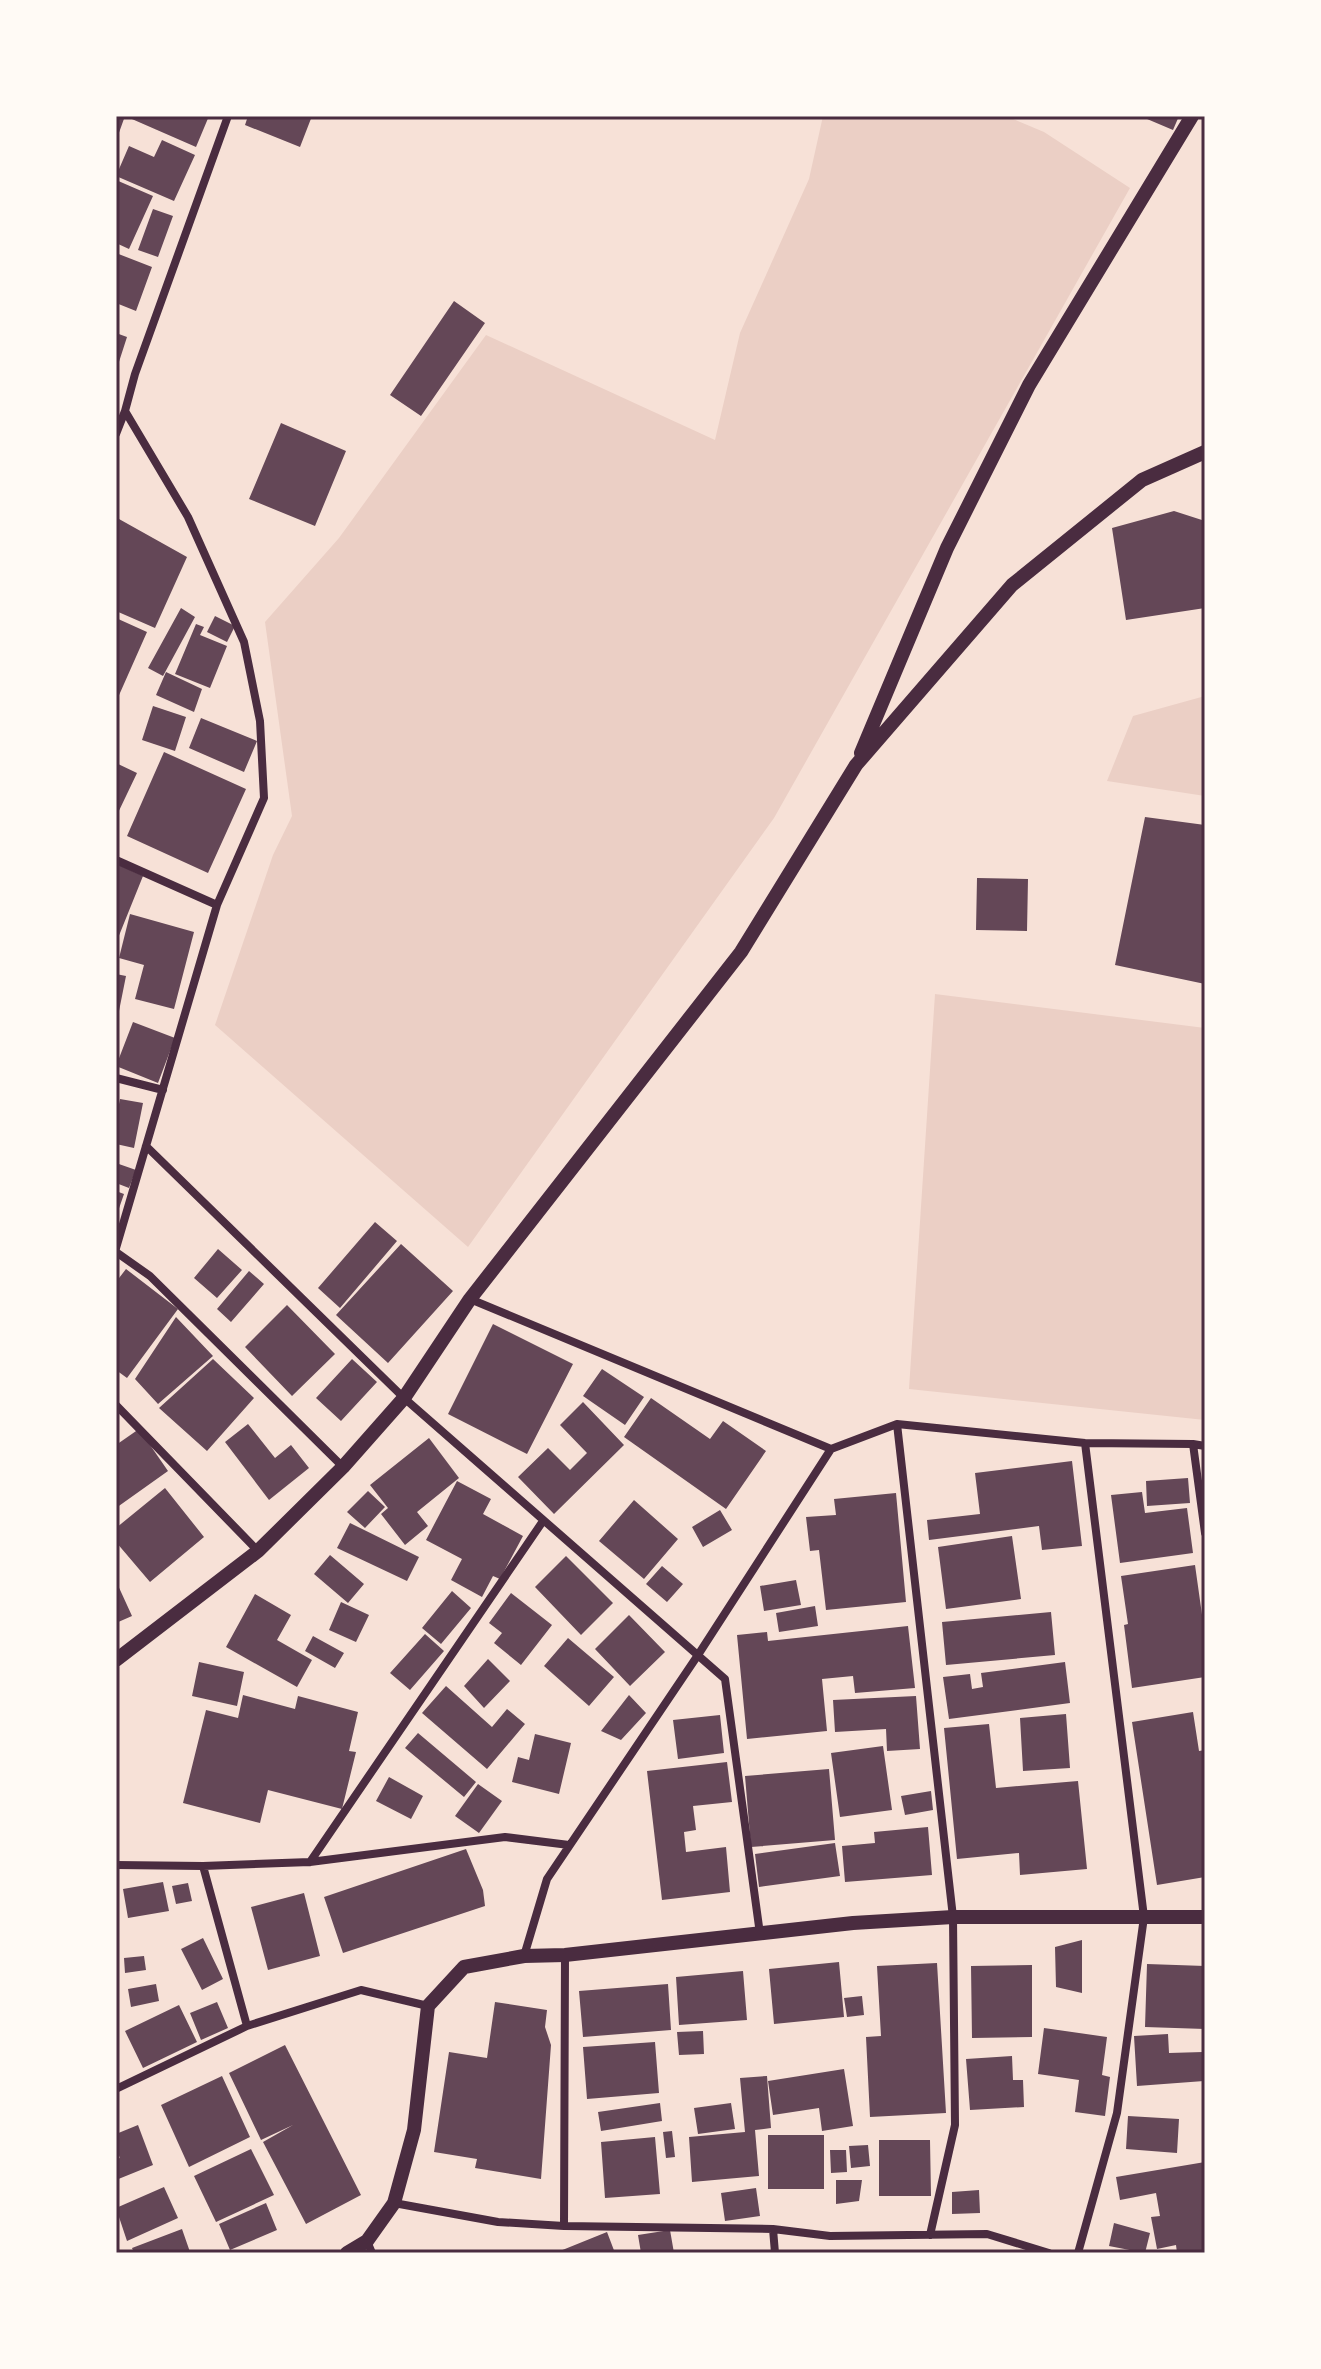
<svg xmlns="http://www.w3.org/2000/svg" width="1321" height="2369" viewBox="0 0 1321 2369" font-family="Jost,sans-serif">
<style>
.green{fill:#ebcfc5}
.building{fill:#644757}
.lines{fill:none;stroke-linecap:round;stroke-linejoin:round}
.minor{stroke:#4a2c40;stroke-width:8}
.tertiary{stroke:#4a2c40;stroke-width:14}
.neatline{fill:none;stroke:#4a2c40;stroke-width:3}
</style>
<rect width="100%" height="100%" fill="#f7e1d7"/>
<!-- green -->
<path class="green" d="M823 116H1006L1044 132 1130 188 774 818 468 1247 215 1025 273 855 292 816 265 622 339 538 486 335 715 440 740 333 809 179Z
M1205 696V796L1107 781 1133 716Z
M935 994 1205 1028V1420L909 1389Z"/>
<!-- building -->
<path class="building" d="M116 116H209L196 147 125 116 116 141Z
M248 116H312L300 147 245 125Z
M1140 116H1179L1173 130Z
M162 140 195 155 174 201 116 176 129 146 154 157Z
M116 180 153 196 129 249 116 243Z
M153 209 173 216 158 257 138 250Z
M116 253 152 267 136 311 116 303Z
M454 301 485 323 421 416 390 395Z
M116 333 127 337 117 368H116Z
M281 423 346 451 315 526 249 499Z
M1174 511 1205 521V608L1126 620 1112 528Z
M119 519 187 557 155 628 116 611V526Z
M181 608 195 617 163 676 148 668Z
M215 616 235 626 227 642 207 632Z
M116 618 147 632 116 702Z
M196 624 204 627 200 635 227 646 210 688 175 674Z
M166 672 202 689 194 712 156 695Z
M153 706 186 717 175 751 142 740Z
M201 718 257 741 244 772 189 748Z
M164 752 246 789 208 873 127 836Z
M116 763 137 773 116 817Z
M1145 817 1205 825V984L1115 965Z
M117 864 143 876 116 943V866Z
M977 878 1028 879 1027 931 976 930Z
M130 914 194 932 174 1009 135 999 144 965 119 958Z
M116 974 126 976 117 1021H116Z
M133 1022 175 1038 158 1083 116 1066Z
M120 1099 143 1103 134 1148 116 1144V1119Z
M116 1163 136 1170 129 1188 116 1183Z
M116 1191 124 1194 116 1217Z
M375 1222 397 1241 340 1308 318 1288Z
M401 1244 453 1291 388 1363 336 1315Z
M218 1249 242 1270 217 1298 194 1278Z
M126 1269 178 1309 127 1378 116 1370V1282Z
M249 1271 264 1284 231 1322 217 1309Z
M287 1305 335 1354 292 1396 245 1347Z
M176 1317 213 1356 158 1404 135 1379Z
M493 1324 573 1364 527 1454 448 1414Z
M213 1359 254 1398 207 1451 159 1408Z
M352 1359 377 1382 341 1421 316 1398Z
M602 1369 644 1397 625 1425 583 1396Z
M651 1398 710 1439 723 1421 766 1451 726 1509 624 1437Z
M583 1402 624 1445 554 1514 518 1477 548 1448 570 1470 587 1453 560 1425Z
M248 1424 275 1458 291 1445 309 1468 269 1500 225 1442Z
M139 1429 168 1471 116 1508V1445Z
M429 1438 459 1478 417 1512 428 1526 405 1545 381 1514 388 1508 370 1485Z
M1072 1461 1082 1546 1042 1550 1039 1526 929 1540 927 1520 980 1514 975 1473Z
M1188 1478 1190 1503 1147 1506 1146 1481Z
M457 1481 491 1499 483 1514 523 1536 500 1579 493 1576 482 1597 451 1580 462 1559 426 1540Z
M165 1488 204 1537 150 1582 116 1542V1528Z
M368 1491 385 1507 365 1528 347 1512Z
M1142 1492 1145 1513 1187 1508 1193 1553 1120 1563 1111 1495Z
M896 1493 906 1602 826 1610 819 1550 810 1551 806 1517 836 1515 834 1499Z
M634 1500 678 1539 644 1579 599 1541Z
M720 1510 732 1530 703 1547 692 1527Z
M350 1523 419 1557 407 1581 337 1548Z
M1012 1536 1021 1599 946 1609 938 1547Z
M330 1555 364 1584 348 1603 314 1574Z
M566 1556 613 1603 581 1635 535 1587Z
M1195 1565 1205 1636V1677L1132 1688 1124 1625 1128 1624 1121 1576Z
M662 1566 683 1584 667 1602 646 1584Z
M796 1580 801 1605 764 1611 760 1586Z
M116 1581 132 1616 116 1623Z
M452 1591 471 1608 441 1644 422 1628Z
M511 1593 552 1625 521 1665 494 1643 502 1633 489 1623Z
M255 1594 291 1615 277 1640 312 1660 297 1687 226 1647Z
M341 1602 369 1615 356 1642 329 1630Z
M815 1606 818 1626 779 1632 776 1613Z
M1051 1612 1055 1655 946 1665 942 1622Z
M629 1615 665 1652 630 1686 595 1649Z
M908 1626 915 1688 855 1693 853 1676 822 1679 827 1731 747 1739 737 1635 767 1632 768 1641Z
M425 1634 444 1651 410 1690 390 1673Z
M313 1636 344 1653 335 1668 305 1651Z
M568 1638 614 1677 589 1706 544 1666Z
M488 1659 510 1681 484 1708 464 1686Z
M199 1662 244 1672 237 1706 192 1696Z
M1065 1662 1070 1703 949 1719 943 1677 970 1674 972 1689 983 1687 981 1673Z
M446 1686 492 1727 507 1709 525 1724 487 1769 422 1713Z
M243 1695 295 1709 298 1696 358 1712 349 1751 356 1752 342 1809 268 1790 260 1823 183 1803 206 1710 238 1718Z
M629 1695 646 1713 621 1740 601 1731Z
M916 1696 920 1749 887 1751 886 1729 835 1732 833 1700Z
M1193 1712 1199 1751 1205 1750V1877L1157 1885 1132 1722Z
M1066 1714 1070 1768 1023 1771 1020 1718Z
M720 1715 724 1753 678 1759 673 1720Z
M989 1724 996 1788 1078 1781 1087 1869 1020 1875 1019 1853 957 1859 944 1728Z
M418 1733 476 1782 464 1797 405 1748Z
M535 1734 571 1743 559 1794 512 1782 518 1757 529 1760Z
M883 1746 892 1810 840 1817 831 1753Z
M727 1762 732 1802 693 1806 696 1830 684 1832 686 1852 726 1847 730 1892 662 1900 647 1771Z
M829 1769 835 1840 751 1847 745 1776Z
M389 1777 423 1796 411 1819 376 1801Z
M478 1784 502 1801 479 1833 455 1816Z
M931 1791 933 1810 905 1815 901 1796Z
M928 1827 932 1875 845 1882 842 1846 875 1843 874 1832Z
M835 1843 840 1876 759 1887 755 1854Z
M466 1849 483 1890 485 1906 343 1953 324 1897Z
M163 1882 169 1911 128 1918 123 1889Z
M188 1883 192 1901 176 1904 172 1886Z
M304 1893 320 1956 268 1970 251 1907Z
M203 1938 223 1979 202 1990 181 1949Z
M1082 1940V1993L1056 1987 1055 1947Z
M144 1956 146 1970 125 1973 124 1958Z
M839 1962 844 2017 774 2024 769 1969Z
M937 1963 946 2113 870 2117 866 2037 881 2036 877 1966Z
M1147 1964 1205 1966V2029L1145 2027Z
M1032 1965V2037L972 2038 971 1966Z
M743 1971 747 2020 679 2025 676 1977Z
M156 1984 159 2001 131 2007 128 1989Z
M668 1984 671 2030 583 2037 579 1991Z
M862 1996 864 2015 847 2017 844 1998Z
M217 2002 228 2028 201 2040 190 2013Z
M495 2002 547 2010 545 2027 551 2045 541 2179 475 2168 477 2159 434 2152 449 2052 487 2058Z
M179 2005 197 2042 143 2068 125 2031Z
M1044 2028 1107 2037 1102 2075 1110 2077 1105 2116 1075 2112 1079 2080 1038 2074Z
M703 2031 704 2054 679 2055 677 2032Z
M1168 2034 1169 2053 1203 2052 1204 2081 1137 2086 1134 2036Z
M655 2042 659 2093 587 2099 583 2047Z
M285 2045 361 2195 306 2224 263 2142 293 2125 261 2140 229 2073Z
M1012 2056 1013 2080H1023L1024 2107 970 2110 966 2059Z
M844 2069 853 2126 822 2131 819 2108 773 2115 768 2081Z
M222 2076 250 2137 189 2167 161 2105Z
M767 2076 771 2128 755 2130 759 2176 692 2182 689 2137 745 2132 740 2078Z
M660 2103 662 2121 601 2131 598 2112Z
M731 2103 735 2129 698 2134 694 2108Z
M1128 2116 1179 2119 1177 2153 1126 2149Z
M138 2125 153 2165 116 2180V2159L120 2158 116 2148V2134Z
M672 2131 675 2157 666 2158 663 2132Z
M768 2135H824V2189H768Z
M655 2137 660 2194 605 2198 601 2142Z
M879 2140H930L931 2196H879Z
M868 2145 870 2166 851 2168 849 2146Z
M251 2149 274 2195 216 2222 194 2176Z
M830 2150H846L847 2172 831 2173Z
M1205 2162V2253H1177L1176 2245 1157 2249 1151 2217 1160 2216 1156 2193 1120 2200 1116 2177Z
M836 2180H862L859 2201 836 2204Z
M164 2187 178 2218 127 2241 116 2208Z
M756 2188 760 2216 725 2221 721 2193Z
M979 2190 980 2213 952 2214V2192Z
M266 2203 277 2230 230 2250 219 2224Z
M1114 2223 1150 2233 1145 2253 1109 2246Z
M182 2229 190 2252 134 2253 132 2248Z
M670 2230 674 2253H641L638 2235Z
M607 2232 615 2253H555Z"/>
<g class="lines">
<!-- minor -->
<path class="minor" d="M116 434 125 411
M116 860 217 905
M116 1078 163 1090
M146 1146 404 1398 725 1679 760 1934
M116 1248 217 905 264 798 260 721 244 642 188 517 125 411 135 374 228 116
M116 1252 150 1276 343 1467
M470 1299 831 1449
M116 1405 258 1551
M897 1424 953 1917 955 2125 930 2235
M1193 1444 1205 1533
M310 1862 543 1521
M116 1865 203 1866 310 1862 505 1837 569 1845
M203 1866 247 2026
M524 1956 547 1879 698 1655 831 1449 897 1424 1085 1443 1193 1444 1205 1446
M116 2089 247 2026 361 1990 428 2006
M394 2203 498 2222 564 2226 773 2229 830 2236 987 2234 1049 2253
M564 2226 565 1955
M773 2229 775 2253
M367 2241 372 2253
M1078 2253 1117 2113 1144 1917 1085 1443"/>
<!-- tertiary -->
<path class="tertiary" d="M861 753 947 548 1029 385 1192 116
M116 1660 258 1551 343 1467 404 1398 470 1299 741 952 856 765 1012 585 1142 480 1205 452
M347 2253 367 2241 394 2203 414 2130 428 2006 464 1967 524 1956 565 1955 853 1923 953 1917H1205"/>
</g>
<!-- border -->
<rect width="1321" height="2369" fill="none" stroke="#fffaf5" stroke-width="236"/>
<rect x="118" y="118" width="1085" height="2133" class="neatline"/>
</svg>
